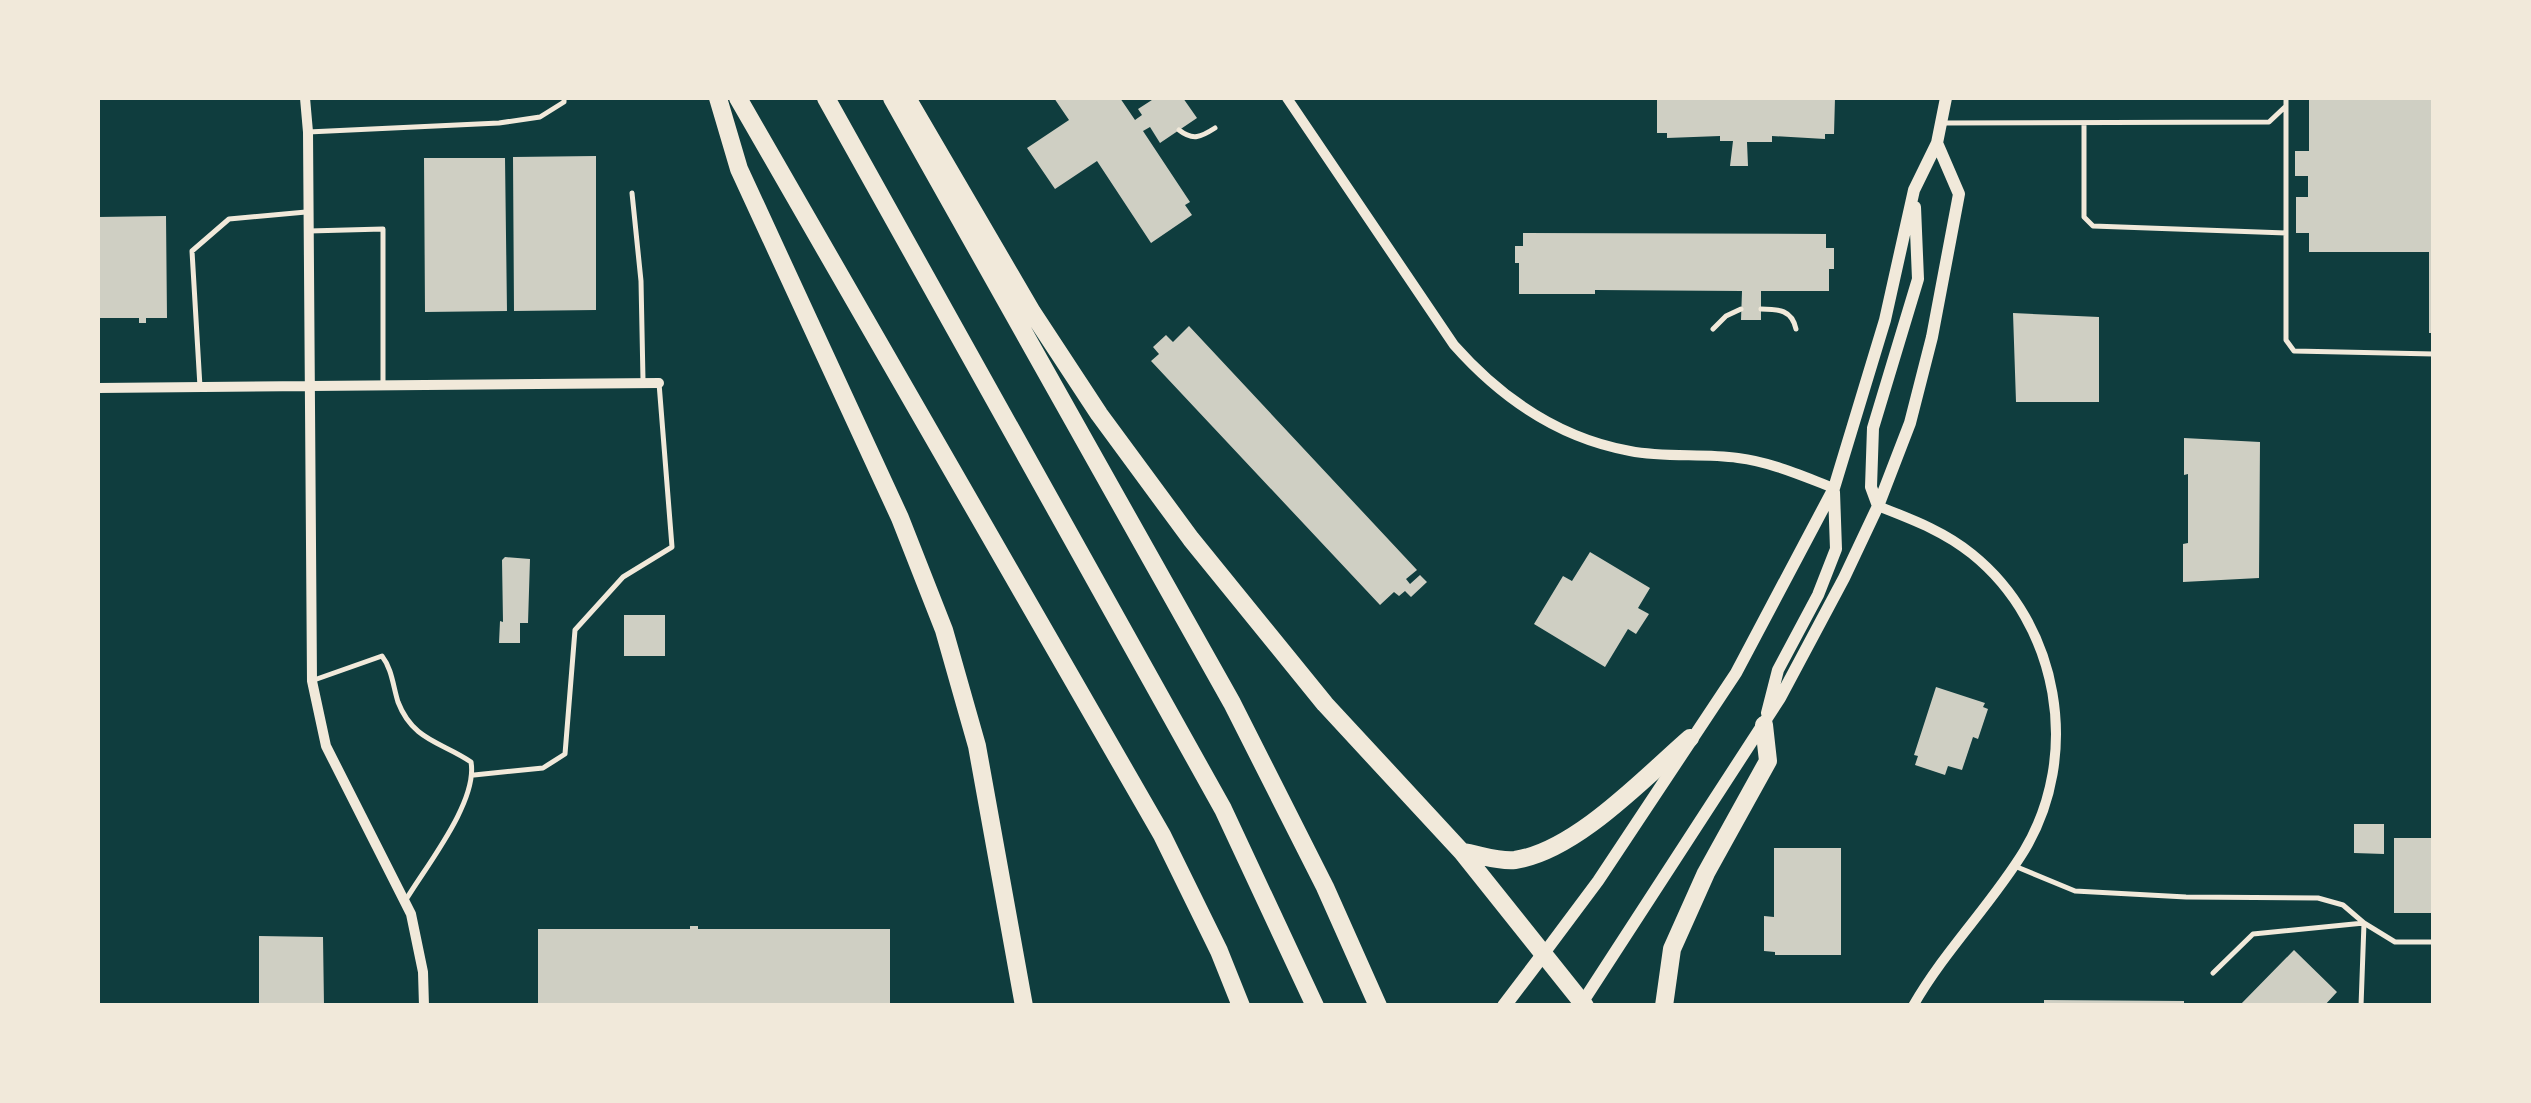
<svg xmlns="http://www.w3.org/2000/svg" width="2531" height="1103" viewBox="0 0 2531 1103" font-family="Inter,sans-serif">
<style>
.building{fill:#cfcfc3}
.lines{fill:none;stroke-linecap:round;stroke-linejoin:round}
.service{stroke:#f1e9da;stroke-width:5}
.minor{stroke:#f1e9da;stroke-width:10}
.tertiary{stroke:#f1e9da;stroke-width:12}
.secondary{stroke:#f1e9da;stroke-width:14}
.motorway{stroke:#f1e9da;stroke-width:18}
</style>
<rect width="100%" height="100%" fill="#0f3d3e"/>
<!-- building -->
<path class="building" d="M1054 98H1120L1135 120 1142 115 1138 109 1155 98H1183L1197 118 1160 143 1150 127 1143 131 1190 202 1185 205 1192 215 1151 243 1097 161 1055 189 1027 148 1069 120Z
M1657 98H1835L1834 134H1825V139L1772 136V142H1747L1748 166H1730L1733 141H1720V136L1667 138V133H1657Z
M2309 98H2434V333H2429V252H2309V233H2296V197H2308V176H2295V151H2309Z
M596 156V310L514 311 513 157Z
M424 158H505L507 311 425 312Z
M166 216 167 318H146V323H139V318H98V217Z
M1523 233 1826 234V248H1834V269H1829V291H1761V320H1741L1742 291 1595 290V294H1519V263H1515V246H1523Z
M2013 313 2099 317V402H2016Z
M1189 326 1417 570 1406 579 1410 584 1420 575 1427 582 1411 597 1405 591 1399 596 1394 592 1380 605 1151 361 1159 354 1153 347 1166 335 1173 342Z
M2184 438 2260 442 2259 578 2183 582V544L2188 543V474L2184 475Z
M1590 552 1650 588 1638 608 1649 614 1636 634 1628 629 1605 667 1534 624 1563 576 1572 581Z
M505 557 530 559 528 623H520V643H499L500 621 503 622 502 560Z
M624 615H665V656H624Z
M1936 687 1985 703 1983 707 1988 709 1978 739 1973 737 1962 770 1948 766 1945 775 1915 765 1918 756 1914 755Z
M2354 824H2384V854L2354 853Z
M2394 838H2434V913H2394Z
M1774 848H1841V955H1775V952L1764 951V916L1774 917Z
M690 926H698V929H890V1006H538V929H690Z
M259 936 323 937 324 1006H259Z
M2294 950 2337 992 2324 1006H2239Z
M2044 1000 2184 1001V1006H2044Z"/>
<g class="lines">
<!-- service -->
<path class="service" d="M2286 106V340L2294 351 2434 354
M1944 123 2269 122 2286 106V98
M2084 123V217L2093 226 2286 233
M1179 130C1193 141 1201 137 1215 128
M308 132 499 123 540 117 564 102V98
M632 193 641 281 643 380
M309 231 383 229V383
M1761 309C1779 309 1792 310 1796 329
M1713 329 1726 316 1741 309
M200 387 192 251 229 219 306 212
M314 680 382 656C392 669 393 686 398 702 413 741 442 742 471 762 478 801 427 865 407 898
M474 775 543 768 565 754 575 630 623 577 672 547 659 383
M2017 867 2075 891 2186 897 2318 898 2343 905 2364 923 2395 942H2434
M2213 973 2253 934 2364 923 2361 1006
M2432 1006 2434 1004"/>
<!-- minor -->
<path class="minor" d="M305 98 308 132 312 681 326 746 411 914 423 972 424 1006
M1287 98 1454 345C1501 398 1558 438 1630 451 1665 458 1702 453 1738 458 1771 462 1802 476 1834 488
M98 388 659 383
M1878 506C1911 519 1944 531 1972 554 2059 624 2082 755 2024 851 1991 905 1945 950 1913 1006"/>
<!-- tertiary -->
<path class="tertiary" d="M1878 506 1871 487 1873 428 1918 279 1915 207
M1767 713 1778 670 1818 595 1836 549 1834 492
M1545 952 1598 881 1736 673 1834 488 1885 320 1914 190 1937 143 1946 98
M1582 1003 1780 698 1844 578 1878 506 1910 423 1932 337 1959 194 1937 143"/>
<!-- secondary -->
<path class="secondary" d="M1504 1006 1545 952"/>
<!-- motorway -->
<path class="motorway" d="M718 98 739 169 900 518 944 630 977 746 1024 1006
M738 98 1162 835 1219 951 1241 1006
M826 98 1223 809 1315 1006
M892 98 1232 703 1325 887 1378 1006
M907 98 1032 312 1099 414 1191 539 1325 704 1462 852 1585 1006
M1462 852C1478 854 1499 862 1515 860 1576 851 1645 777 1690 738
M1664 1006 1672 949 1706 873 1768 761 1764 725"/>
</g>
<!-- border -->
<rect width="2531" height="1103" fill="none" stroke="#f1e9da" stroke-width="200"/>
</svg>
